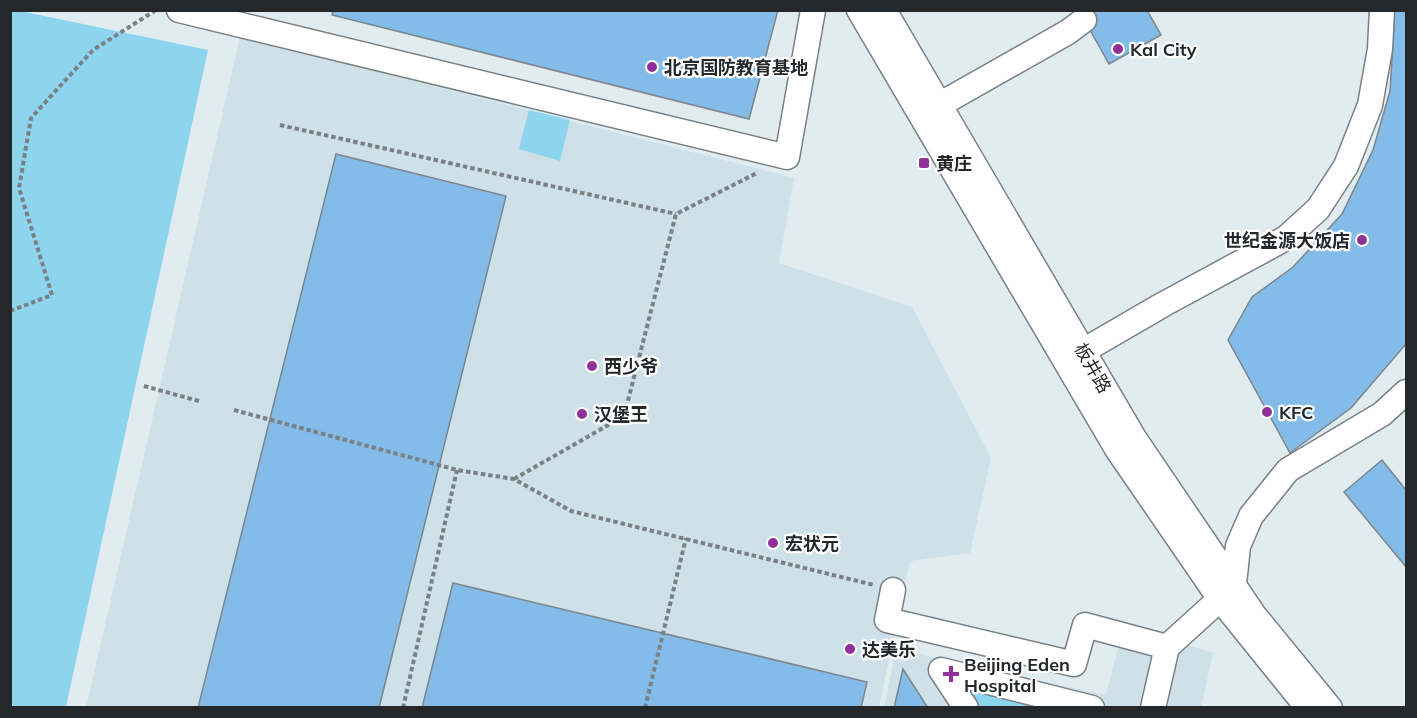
<svg xmlns="http://www.w3.org/2000/svg" width="1417" height="718" viewBox="0 0 1417 718" font-family="Mulish,'Noto Sans SC',sans-serif">
<style>
.built{fill:#cee0e8}
.green{fill:#8dd4ee}
.building{fill:#83bbe9;stroke:#7d858b;stroke-width:1.5}
.lines{fill:none;stroke-linecap:round;stroke-linejoin:round}
.minor-casing{stroke:#788185;stroke-width:27}
.path{stroke:#7a8184;stroke-width:4;stroke-dasharray:4.5 3;stroke-linecap:butt}
.minor{stroke:#fff;stroke-width:24}
.poi-dot{fill:#90319a;stroke:#fff;stroke-width:2}
.labels{text-anchor:middle;dominant-baseline:central;stroke-width:4.5;stroke-linejoin:round;paint-order:stroke}
.poi-label{font-size:18px;font-weight:bold;fill:#24282a;stroke:#fff;text-anchor:start}
.street-label{font-size:18px;fill:#24282a;stroke:#fff}
</style>
<rect width="100%" height="100%" fill="#e1ecf0"/>
<!-- built -->
<path class="built" d="M240 37 794 178 779 263 912 307 991 458 970 553 910 561 879 707 86 708Z
M1124 625 1213 653 1201 707 884 708 896 649 1106 695Z"/>
<!-- green -->
<path class="green" d="M10 11H20L208 50 66 707H11Z
M529 110 570 120 560 161 519 149Z
M975 688 1064 707H972L969 691Z"/>
<!-- building -->
<path class="building" d="M333 10H778L749 119 332 15Z
M1079 10H1147L1161 35 1109 64Z
M1392 10H1406V344L1351 408 1290 453 1228 340 1252 297 1293 267 1342 214 1373 150 1390 91 1394 27Z
M336 154 506 196 379 708H198Z
M1382 460 1406 490V567L1344 492Z
M453 583 867 682 861 708H422Z
M903 669 928 708H894Z"/>
<g class="lines">
<!-- minor casing -->
<g class="minor-casing">
<path id="minor" d="M179 10 787 157 813 10
M859 10 1117 449 1220 599 1308 708
M884 10 1134 438 1254 615 1330 708
M939 105 1068 32 1084 20
M1083 351 1164 304 1286 238 1318 209 1346 166 1370 105 1380 49 1382 10
M1234 584 1238 546 1251 516 1288 470 1382 414 1406 392
M893 590 887 620 1074 664 1085 625 1167 647 1220 599
M966 708 941 670 1092 708
M1153 708 1167 647"/>
</g>
<!-- path -->
<path class="path" d="M280 125 676 214
M10 311 52 295 19 188 31 118 93 50 156 10
M144 386 199 401
M234 410 457 470 514 479 571 511 874 585
M514 479 624 416 676 214 757 173
M403 708 457 470
M645 708 686 538"/>
<!-- minor -->
<use href="#minor" class="minor"/>
</g>
<!-- markers -->
<g class="poi-dot">
<circle cx="1118" cy="49" r="6"/>
<circle cx="652" cy="67" r="6"/>
<rect x="918" y="157" width="12" height="12" rx="3"/>
<circle cx="1362" cy="240" r="6"/>
<circle cx="592" cy="366" r="6"/>
<circle cx="1267" cy="412" r="6"/>
<circle cx="582" cy="414" r="6"/>
<circle cx="773" cy="543" r="6"/>
<circle cx="850" cy="649" r="6"/>
<path d="M948 665h6v6h6v6h-6v6h-6v-6h-6v-6h6z"/>
</g>
<g class="labels">
<!-- poi labels -->
<g class="poi-label">
<text x="1130" y="49">Kal City</text>
<text x="664" y="67">北京国防教育基地</text>
<text x="936" y="163">黄庄</text>
<text x="1350" y="240" text-anchor="end">世纪金源大饭店</text>
<text x="604" y="366">西少爷</text>
<text x="1279" y="412">KFC</text>
<text x="594" y="414">汉堡王</text>
<text x="785" y="543">宏状元</text>
<text x="862" y="649">达美乐</text>
<text x="964" y="664">Beijing Eden<tspan x="964" dy="21">Hospital</tspan></text>
</g>
<!-- street labels -->
<g class="street-label">
<text transform="translate(1093 368) rotate(60)">板井路</text>
</g>
</g>
<!-- border -->
<rect width="1417" height="718" fill="none" stroke="#24282a" stroke-width="24"/>
</svg>
